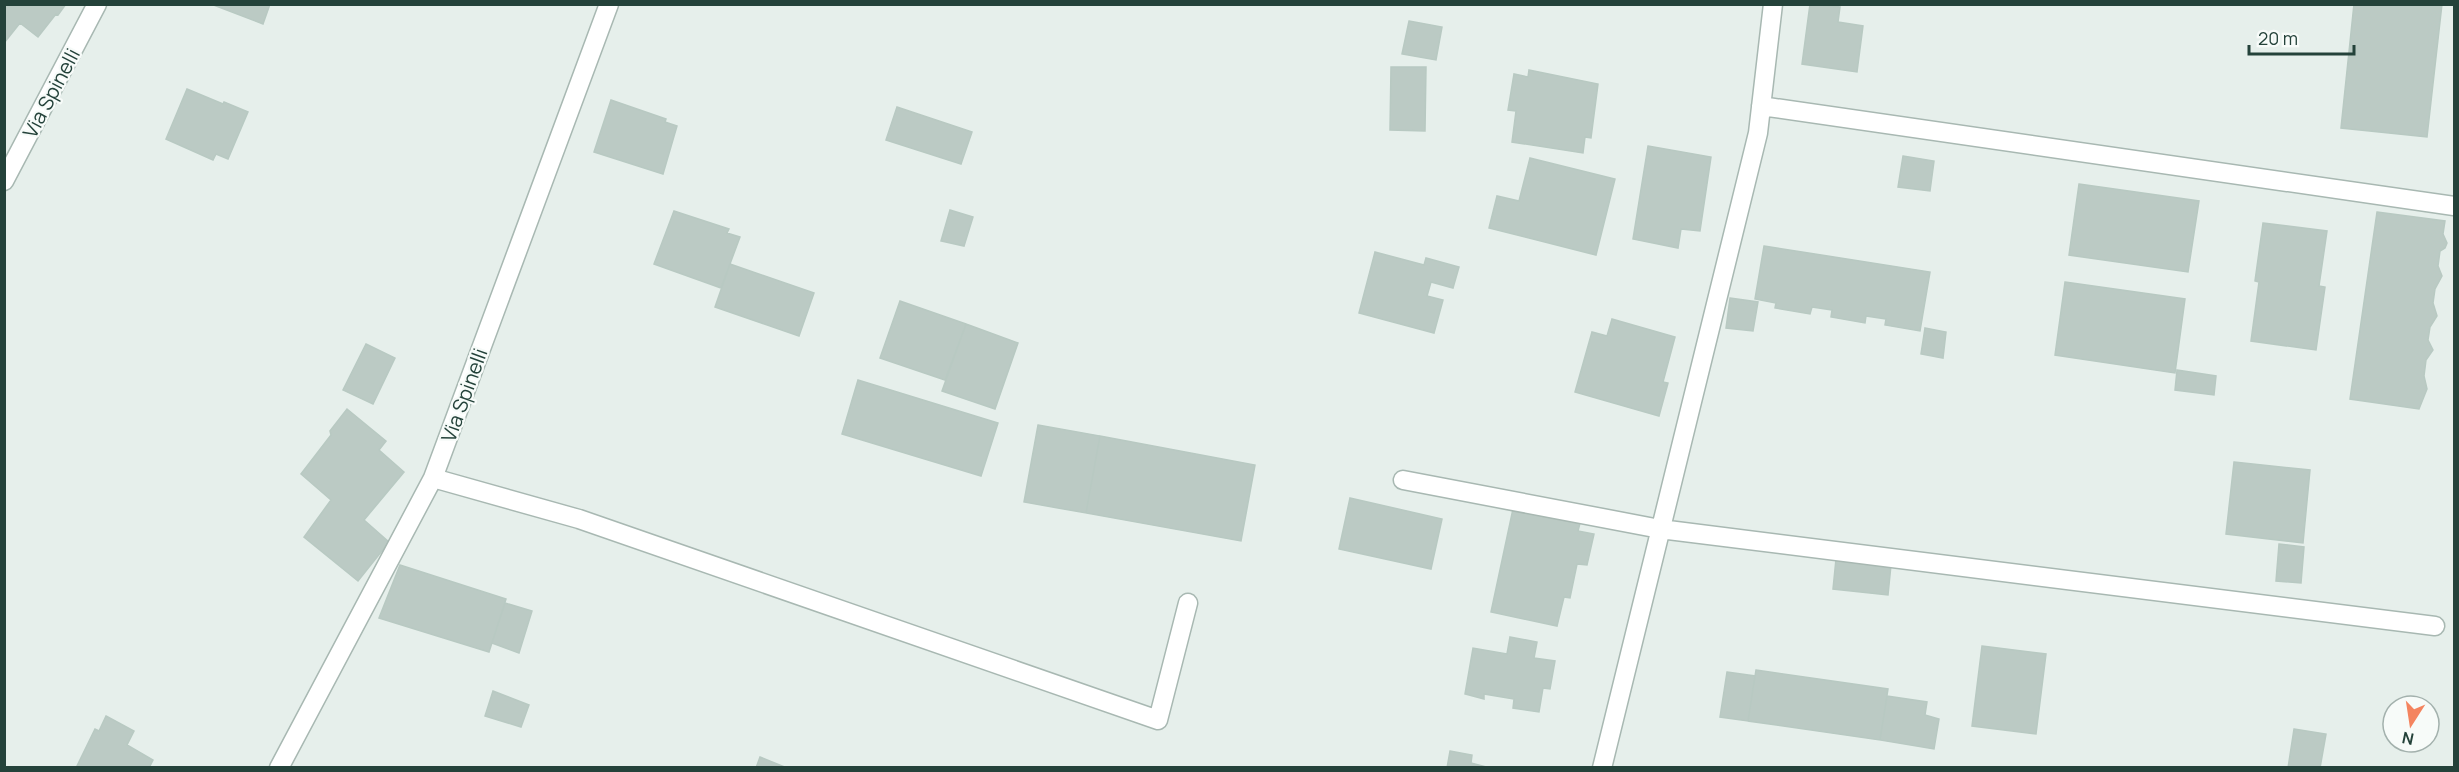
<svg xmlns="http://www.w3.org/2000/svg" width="2459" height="772" viewBox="0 0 2459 772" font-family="Manrope,sans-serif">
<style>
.building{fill:#bbcac4;stroke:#b8c9c2;stroke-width:1.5}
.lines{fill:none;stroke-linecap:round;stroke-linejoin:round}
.minor-casing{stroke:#a8b8b2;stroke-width:21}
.minor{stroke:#fff;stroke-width:18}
.labels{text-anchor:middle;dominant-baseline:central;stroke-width:4.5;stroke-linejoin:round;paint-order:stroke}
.street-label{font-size:20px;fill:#24423a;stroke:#f7fbf9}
</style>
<rect width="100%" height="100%" fill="#e6efeb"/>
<!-- building -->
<path class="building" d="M4 4H66L58 15 56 14 38 37 20 23 4 43Z
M211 4H270L263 24Z
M1810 4 1840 7 1838 22 1863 26 1857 72 1802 64Z
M2354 4H2442L2427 137 2341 128Z
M1409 21 1442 27 1436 60 1402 54Z
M1391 67H1426L1425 131 1390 130Z
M1529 70 1598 84 1591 138 1585 137 1583 153 1512 142 1516 111 1508 110 1514 74 1528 77Z
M187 89 223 104 224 102 248 112 228 159 216 154 213 160 166 139Z
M611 100 666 119 665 122 677 126 663 174 594 152Z
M897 107 972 132 961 164 886 140Z
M1648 146 1711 157 1700 231 1681 229 1678 248 1633 239Z
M1903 156 1934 161 1930 191 1898 187Z
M1530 158 1615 179 1596 255 1489 228 1497 196 1519 201Z
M2079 184 2199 201 2188 272 2069 255Z
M950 210 973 217 964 246 941 241Z
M674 211 729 229 727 233 740 237 721 288 654 264Z
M2377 212 2445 221 2443 234 2447 243 2445 248 2440 251 2438 266 2442 276 2435 289 2433 303 2437 316 2430 327 2428 340 2433 350 2426 360 2424 376 2427 389 2419 409 2350 399Z
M2263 223 2327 231 2319 286 2325 287 2316 350 2251 341 2259 282 2255 281Z
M1764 246 1930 272 1920 331 1885 325 1886 319 1866 316 1865 323 1831 317 1832 310 1812 307 1810 314 1775 308 1776 303 1755 299Z
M1375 252 1424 265 1426 258 1459 267 1453 288 1431 282 1427 296 1443 300 1434 333 1359 313Z
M730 264 814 293 799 336 715 307Z
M2065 282 2185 299 2175 373 2055 355Z
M1730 298 1758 302 1753 331 1726 328Z
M900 301 966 324 945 380 880 358Z
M1612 319 1675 337 1663 382 1668 383 1659 416 1575 392 1592 332 1607 336Z
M966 324 1018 343 995 409 942 391Z
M1925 328 1946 332 1943 358 1921 354Z
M366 344 395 358 373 404 343 390Z
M2177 370 2216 376 2214 395 2175 390Z
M858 380 998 423 981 476 842 434Z
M347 409 386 441 379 450 404 472 364 520 389 542 358 581 304 537 331 500 301 474 331 435 330 431Z
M1038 425 1100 436 1086 513 1024 502Z
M1100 436 1255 465 1241 541 1086 513Z
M2234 462 2310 470 2303 543 2226 534Z
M1350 498 1442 519 1431 569 1339 549Z
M1513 509 1580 523 1578 531 1594 534 1587 565 1577 564 1570 598 1564 597 1557 626 1491 612Z
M2279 544 2304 547 2301 583 2276 581Z
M1836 559 1891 565 1888 595 1833 589Z
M400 565 506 599 489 652 379 618Z
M505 603 532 611 519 653 492 643Z
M1510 637 1537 642 1534 658 1555 661 1550 689 1543 688 1539 712 1513 708 1514 699 1484 694V699L1465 694 1473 648 1507 654Z
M1982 646 2046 654 2036 734 1972 726Z
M1756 670 1888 689 1880 740 1748 721Z
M1727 672 1755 676 1748 721 1720 717Z
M493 691 529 705 521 727 485 716Z
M1887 696 1927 702 1925 715 1939 719 1934 749 1880 740Z
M106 716 134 731 127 745 153 760 149 768H76L95 729 99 731Z
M2294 729 2326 734 2320 768H2288Z
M1450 751 1472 755 1471 763 1490 768H1447Z
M760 757 787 768H756Z"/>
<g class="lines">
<!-- minor casing -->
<g class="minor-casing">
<path id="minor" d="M1761 106 2454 206
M4 181 97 4
M433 478 579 519 1158 720 1188 603
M1403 480 1660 529 2435 626
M279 768 433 478 609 4
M1602 768 1758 133 1773 4"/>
</g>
<!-- minor -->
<use href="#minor" class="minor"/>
</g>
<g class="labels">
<!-- street labels -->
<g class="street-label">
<text transform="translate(51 93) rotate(-62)">Via Spinelli</text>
<text transform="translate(464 395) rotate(-70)">Via Spinelli</text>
</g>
</g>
<!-- border -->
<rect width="2459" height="772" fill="none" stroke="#24423a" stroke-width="12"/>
<!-- north arrow -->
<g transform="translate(2411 724) rotate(192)"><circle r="28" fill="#f7fbf9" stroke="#a3b1ad" stroke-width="1.5"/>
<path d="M0-4.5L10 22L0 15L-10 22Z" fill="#f4845f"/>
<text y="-9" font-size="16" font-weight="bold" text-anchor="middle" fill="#24423a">N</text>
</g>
<!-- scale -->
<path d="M2249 45v9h105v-9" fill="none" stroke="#24423a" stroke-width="3"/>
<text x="2258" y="45" font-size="18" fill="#24423a" stroke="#f7fbf9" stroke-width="4.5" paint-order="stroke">20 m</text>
</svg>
